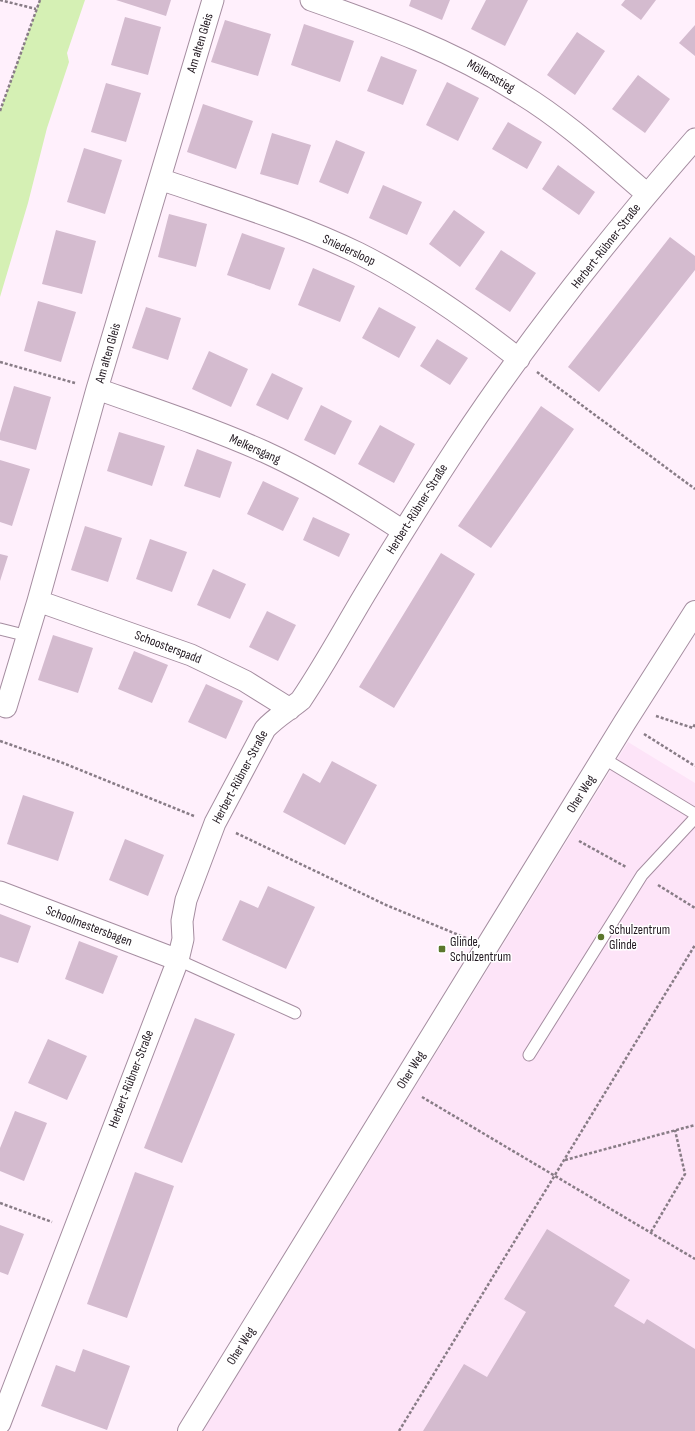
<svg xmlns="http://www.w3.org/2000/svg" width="695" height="1431" viewBox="0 0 695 1431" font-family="'Sofia Sans Condensed',sans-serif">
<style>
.built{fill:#fde4f8}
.green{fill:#d5f0b4}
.building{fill:#d4bbcf}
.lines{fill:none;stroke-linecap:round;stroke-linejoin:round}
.service-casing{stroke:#a58da0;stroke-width:13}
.minor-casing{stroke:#a58da0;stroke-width:23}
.tertiary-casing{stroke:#a58da0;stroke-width:24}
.path{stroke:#887c86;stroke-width:2.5;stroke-dasharray:3 2;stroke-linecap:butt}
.service{stroke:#fff;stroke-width:11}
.minor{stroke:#fff;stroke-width:21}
.tertiary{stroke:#fff;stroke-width:22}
.poi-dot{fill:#5b772c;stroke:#fff;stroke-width:1.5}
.labels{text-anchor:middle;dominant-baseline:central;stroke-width:3;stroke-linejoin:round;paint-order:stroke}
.street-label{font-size:13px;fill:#20171f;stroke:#fff}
.poi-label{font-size:13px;fill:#20171f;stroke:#fff;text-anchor:start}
</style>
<rect width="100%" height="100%" fill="#fff0fc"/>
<!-- built -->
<path class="built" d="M628 742 695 783V1431H203Z"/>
<!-- green -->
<path class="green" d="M40 0H85L67 53 69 62 47 128 28 203 0 297V111Z"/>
<!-- building -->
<path class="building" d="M116 0H171L166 16Z
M411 0H450L442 20 409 6Z
M486 0H528L505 46 471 29Z
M625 0H656L641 20 621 5Z
M125 17 161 27 148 75 111 65Z
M225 20 271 34 258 76 211 62Z
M304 24 354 41 340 82 291 65Z
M695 25V56L679 43Z
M577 32 605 51 575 95 547 75Z
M381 56 417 70 403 105 367 91Z
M638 75 670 99 645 133 612 109Z
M447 82 479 98 458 141 426 125Z
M106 83 141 93 126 142 91 132Z
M203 104 253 121 236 169 187 152Z
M508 122 542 142 527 169 492 149Z
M272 133 311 145 298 185 260 174Z
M336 140 365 152 348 194 319 182Z
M84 148 122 160 105 214 67 202Z
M558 165 595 192 579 215 542 189Z
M383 185 422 202 407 235 369 218Z
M454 210 485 232 460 267 429 244Z
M169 214 207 224 196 267 158 257Z
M56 230 96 241 82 294 42 284Z
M242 233 285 248 270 290 227 275Z
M670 237 695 256V270L599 392 568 367Z
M501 250 536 273 510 312 475 289Z
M313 268 355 286 340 322 298 305Z
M38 301 76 312 61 362 24 351Z
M146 307 181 318 168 360 132 348Z
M379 307 416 327 399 358 362 338Z
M437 339 468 358 450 385 420 366Z
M209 351 248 369 231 407 192 389Z
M272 373 303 388 288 420 256 405Z
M14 386 51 397 36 450 0 440V433Z
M321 405 352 421 335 455 304 440Z
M541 406 574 429 491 548 458 526Z
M380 425 415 444 394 483 358 464Z
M119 432 165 446 152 486 107 471Z
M197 449 232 462 220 498 184 486Z
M0 460 30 469 12 526 0 522Z
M263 481 299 498 283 531 247 514Z
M313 517 350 534 339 557 303 540Z
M85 526 122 538 108 582 71 570Z
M150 539 187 552 172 592 136 579Z
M441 553 475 574 394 708 359 687Z
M0 554 8 556 0 581Z
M213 569 246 584 230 619 197 605Z
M267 611 296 625 278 661 249 647Z
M53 635 93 648 78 693 38 680Z
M134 651 168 665 152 703 118 689Z
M206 684 243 701 226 739 188 722Z
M332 761 377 785 345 845 283 812 303 773 320 783Z
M23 795 74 812 58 861 7 844Z
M125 839 164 855 148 896 109 880Z
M268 886 315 907 286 969 222 940 240 900 258 908Z
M0 914 31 926 18 963 0 957Z
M79 941 118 956 103 994 65 979Z
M195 1018 235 1034 182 1163 144 1148Z
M48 1039 87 1056 67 1100 28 1083Z
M15 1111 47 1123 24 1181 0 1171V1148Z
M135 1172 174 1186 127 1318 87 1304Z
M0 1225 24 1234 8 1275 0 1272Z
M547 1229 630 1280 614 1306 644 1324 647 1319 695 1349V1431H423L464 1364 487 1377 526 1312 504 1299Z
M83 1349 130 1366 107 1430 41 1406 56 1365 75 1372Z"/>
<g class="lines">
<!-- service casing -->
<g class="service-casing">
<path id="service" d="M0 629 28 636
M603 758 695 814
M178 960 295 1013
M529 1055 642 875 695 818"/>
</g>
<!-- minor casing -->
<g class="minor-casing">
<path id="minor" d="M311 0C385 26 454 51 521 94 567 122 606 159 647 194
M160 179C226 202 294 222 358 253 416 282 468 319 519 359
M97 389C154 409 211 428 265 452 313 474 359 502 403 531
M38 601 191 655 245 681 290 709
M6 707 38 601 97 389 213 0
M0 892 178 960
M0 1423 178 960 183 939 182 921 186 900 215 823 265 729C276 717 289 710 301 700 324 666 344 629 365 594 395 544 425 496 457 447 528 339 610 236 695 139"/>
</g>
<!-- tertiary casing -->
<g class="tertiary-casing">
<path id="tertiary" d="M189 1431 625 722 695 612"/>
</g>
<!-- path -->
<path class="path" d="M0 0 36 9
M0 111 40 0
M0 362 75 383
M537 372 695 489
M656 716 693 728 695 724
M644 734 695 766
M0 741 63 763 194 816
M236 833 386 905 466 938
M579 841 626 867
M658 885 695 908
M422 1097 695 1259
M565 1160 695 1125
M0 1203 52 1222
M651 1232 685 1174 675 1130
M399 1431 695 945"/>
<!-- service -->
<use href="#service" class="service"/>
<!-- minor -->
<use href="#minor" class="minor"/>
<!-- tertiary -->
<use href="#tertiary" class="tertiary"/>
</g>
<!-- markers -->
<g class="poi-dot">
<circle cx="601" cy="937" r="4"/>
<rect x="438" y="945" width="8" height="8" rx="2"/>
</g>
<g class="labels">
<!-- street labels -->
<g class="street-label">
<text transform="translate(200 43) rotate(-73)">Am alten Gleis</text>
<text transform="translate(491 76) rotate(30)">Möllersstieg</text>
<text transform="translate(606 246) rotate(-52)">Herbert-Rübner-Straße</text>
<text transform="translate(349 250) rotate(25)">Sniedersloop</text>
<text transform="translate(108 353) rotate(-74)">Am alten Gleis</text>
<text transform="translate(255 449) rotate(24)">Melkersgang</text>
<text transform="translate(417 509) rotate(-58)">Herbert-Rübner-Straße</text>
<text transform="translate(168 647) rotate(21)">Schoosterspadd</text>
<text transform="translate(240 777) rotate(-62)">Herbert-Rübner-Straße</text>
<text transform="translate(581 794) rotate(-58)">Oher Weg</text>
<text transform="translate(89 926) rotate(21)">Schoolmestersbagen</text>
<text transform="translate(411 1070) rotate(-58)">Oher Weg</text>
<text transform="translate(131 1079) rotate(-69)">Herbert-Rübner-Straße</text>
<text transform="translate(241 1346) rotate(-58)">Oher Weg</text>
</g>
<!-- poi labels -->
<g class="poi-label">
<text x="609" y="930">Schulzentrum<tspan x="609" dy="15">Glinde</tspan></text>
<text x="450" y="942">Glinde,<tspan x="450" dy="15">Schulzentrum</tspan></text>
</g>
</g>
</svg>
